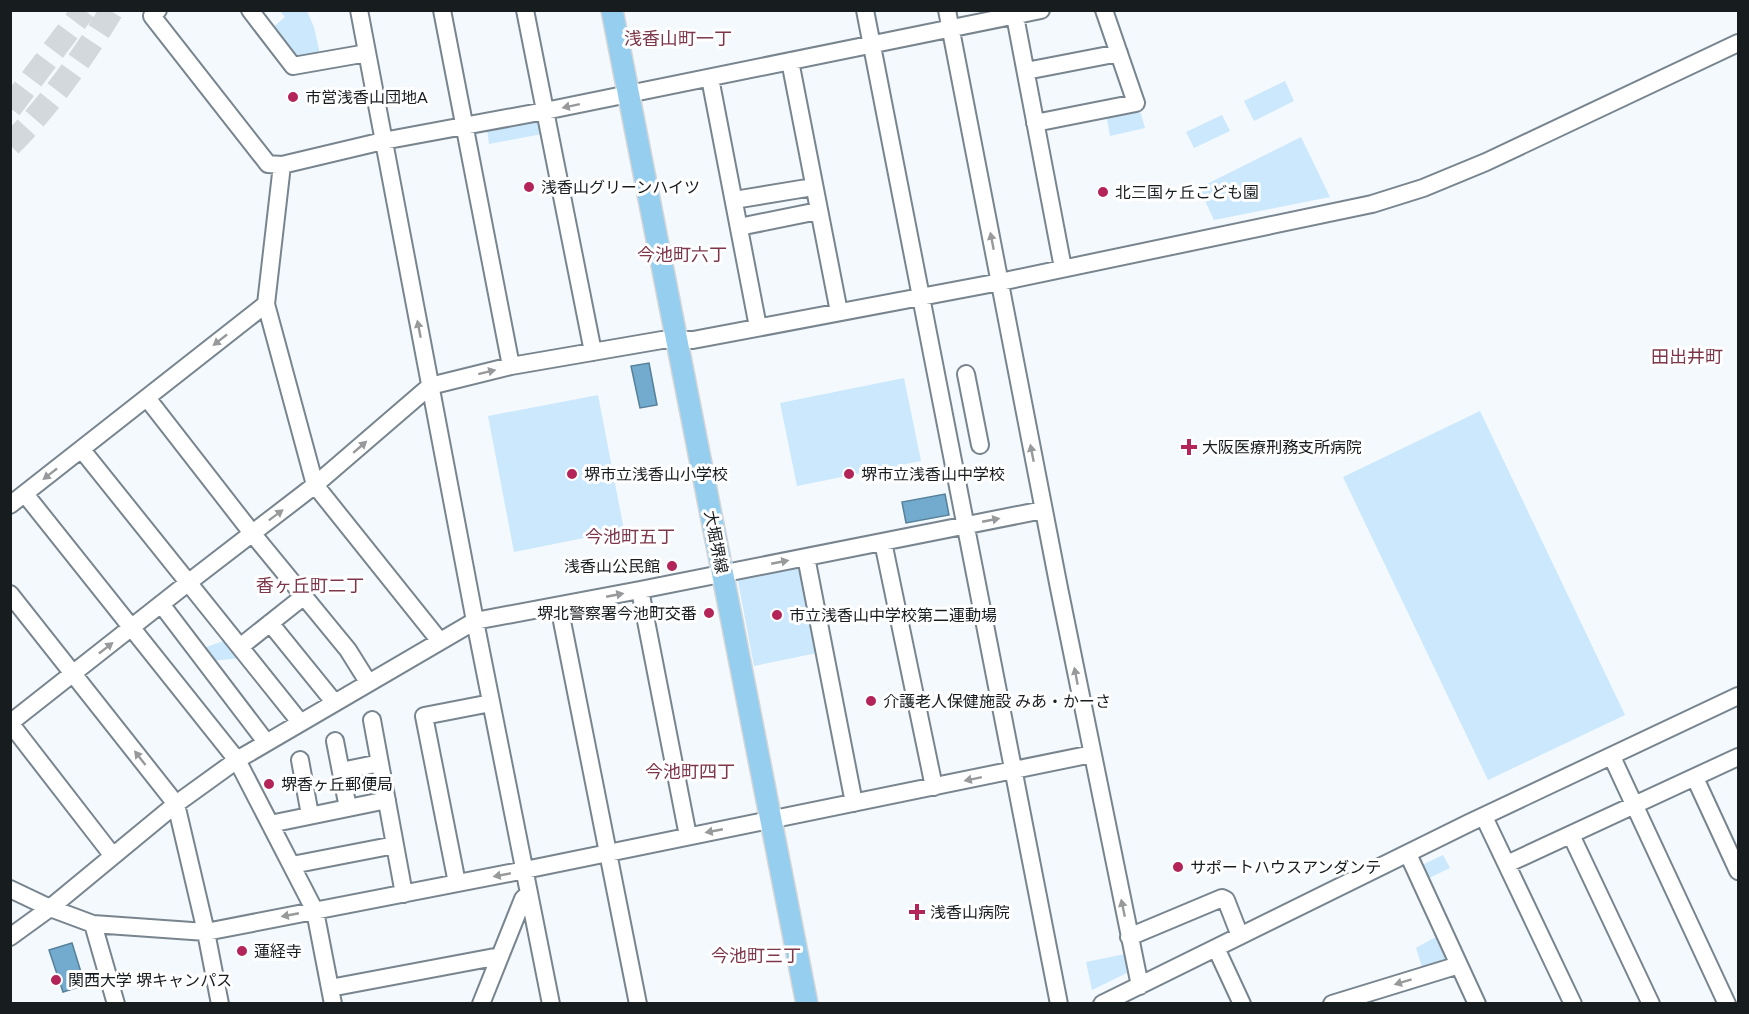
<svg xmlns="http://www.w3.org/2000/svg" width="1749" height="1014" viewBox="0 0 1749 1014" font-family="Figtree,'Noto Sans JP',sans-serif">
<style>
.green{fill:#cce8fc}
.water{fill:#73abcf;stroke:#57809a;stroke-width:1.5}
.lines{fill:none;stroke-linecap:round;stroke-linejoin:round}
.highway-tunnel{stroke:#d2d8dc;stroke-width:24;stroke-dasharray:24 12;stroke-linecap:butt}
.minor-casing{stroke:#78858e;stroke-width:20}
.major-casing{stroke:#d5d6d7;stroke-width:24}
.minor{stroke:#fff;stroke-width:16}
.major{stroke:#96ceef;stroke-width:21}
.oneway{fill:#97999a}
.poi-dot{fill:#b32459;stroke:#fff;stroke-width:2}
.labels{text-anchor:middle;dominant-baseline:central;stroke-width:6;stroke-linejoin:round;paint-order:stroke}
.poi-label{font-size:16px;fill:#171c1f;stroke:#fff;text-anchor:start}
.street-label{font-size:16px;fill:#171c1f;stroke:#fff}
.neighbourhood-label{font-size:18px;fill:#7d364a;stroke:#fff}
</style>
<rect width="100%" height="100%" fill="#f3f9fd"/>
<!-- green -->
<path class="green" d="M280 11H307L314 27 320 54 300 58 293 56 271 29 285 17Z
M1285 81 1294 101 1254 121 1244 101Z
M1135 108 1140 111 1145 128 1110 136 1106 114Z
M1222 115 1230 131 1194 148 1186 132Z
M536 120 540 123 542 134 489 144 487 129Z
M1301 137 1330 197 1214 220 1199 188Z
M904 378 921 461 797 486 780 403Z
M598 395 624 530 514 552 488 416Z
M1480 411 1625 715 1488 780 1343 477Z
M795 565 800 568 817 653 754 666 737 576Z
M229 639 241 658 211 661 201 649Z
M1443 855 1450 868 1425 880 1422 865Z
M1439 935 1449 956 1448 962 1423 970 1416 948Z
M1125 954 1129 972 1092 990 1086 962Z"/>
<!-- water -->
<path class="water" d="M649 363 657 405 640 408 631 366Z
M945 494 949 515 906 523 902 502Z
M72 943 85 985 63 992 49 950Z"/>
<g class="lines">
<!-- highway-tunnel -->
<path class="highway-tunnel" d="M10 108 84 10
M10 145C48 107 84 56 112 10"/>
<!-- minor casing -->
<g class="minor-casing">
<path id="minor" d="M158 10 152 16 268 164 282 165 266 304 315 485 439 640
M250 10 293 66 367 53
M442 10 511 366
M525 10 593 352
M865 10 1059 1004
M947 10 1059 588 1140 986
M1015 16 1063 268
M790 61 839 312
M1026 71 1119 53
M710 78 758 327
M1035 123 1136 103 1104 10
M282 165 383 141 545 111 1041 10
M734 200 813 187
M739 227 818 211
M966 374 980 445
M147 398 252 533 348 650 368 682
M82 450 300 722
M25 494 237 760 315 911 333 1004
M10 505 266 304
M883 542 934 787
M806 557 854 803
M640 590 688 836
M10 594 176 804 206 932 220 1004
M161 604 266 742
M559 606 638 1004
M270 623 334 702
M240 647 303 597
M372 720 404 894
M10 723 189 582 315 485 430 386 511 366 662 340H693L1000 282 1372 204 1423 188 1486 162 1738 43
M10 723 113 856
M335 741 348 808
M1612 757 1727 1004
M300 760 310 815
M341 771 380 763
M1695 778 1738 871
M1484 817 1573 1004
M270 824 387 800
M1571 835 1651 1004
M1408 854 1477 1004
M1507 864 1738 757
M292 865 395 845
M457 883 424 716 491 703
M10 889 50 908 93 924 206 932 525 870 1092 754
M93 924 116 1004
M10 937 50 908 176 804 237 760 475 621 359 10
M1129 937 1222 898 1226 900 1240 936
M1216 948 1242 1004
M330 988 500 956
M481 1004 523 899 529 893
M551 1004 475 621 640 590 1043 510
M1102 1004 1469 823 1738 696
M1332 1004 1459 965"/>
</g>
<!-- major casing -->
<g class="major-casing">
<path id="major" d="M612 10 807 1004"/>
</g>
<!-- minor -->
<use href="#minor" class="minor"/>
<!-- major -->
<use href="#major" class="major"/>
</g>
<!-- one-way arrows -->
<defs><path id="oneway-solid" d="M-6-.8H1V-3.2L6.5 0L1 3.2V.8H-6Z" transform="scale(1.5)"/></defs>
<g class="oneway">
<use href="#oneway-solid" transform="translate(571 106) rotate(168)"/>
<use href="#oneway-solid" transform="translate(992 241) rotate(-101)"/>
<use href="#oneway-solid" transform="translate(419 329) rotate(-101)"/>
<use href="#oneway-solid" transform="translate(220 340) rotate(142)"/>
<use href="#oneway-solid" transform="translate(487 372) rotate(-14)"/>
<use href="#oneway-solid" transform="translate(360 447) rotate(-41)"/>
<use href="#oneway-solid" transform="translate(1032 453) rotate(-101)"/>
<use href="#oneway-solid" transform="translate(50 474) rotate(142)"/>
<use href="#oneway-solid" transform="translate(276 515) rotate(-37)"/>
<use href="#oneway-solid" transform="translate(991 520) rotate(-11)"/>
<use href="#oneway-solid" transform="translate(780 562) rotate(-11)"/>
<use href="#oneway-solid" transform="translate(615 595) rotate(-11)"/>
<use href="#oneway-solid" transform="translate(106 648) rotate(-38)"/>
<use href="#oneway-solid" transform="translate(1076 676) rotate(-101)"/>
<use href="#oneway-solid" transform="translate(140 758) rotate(-128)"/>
<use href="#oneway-solid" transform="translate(973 779) rotate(168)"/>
<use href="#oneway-solid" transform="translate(714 831) rotate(169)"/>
<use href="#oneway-solid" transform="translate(502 875) rotate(169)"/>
<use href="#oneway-solid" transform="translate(1123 908) rotate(-102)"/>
<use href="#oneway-solid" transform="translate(290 915) rotate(169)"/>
<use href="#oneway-solid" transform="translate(1403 982) rotate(163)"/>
</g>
<!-- markers -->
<g class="poi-dot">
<circle cx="293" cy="97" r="6"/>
<circle cx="529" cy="187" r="6"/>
<circle cx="1103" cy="192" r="6"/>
<path d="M1186 438h6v6h6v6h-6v6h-6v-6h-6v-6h6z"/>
<circle cx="572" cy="474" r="6"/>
<circle cx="849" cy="474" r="6"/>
<circle cx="672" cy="566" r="6"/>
<circle cx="709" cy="613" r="6"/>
<circle cx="777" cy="615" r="6"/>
<circle cx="871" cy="701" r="6"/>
<circle cx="269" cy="784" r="6"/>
<circle cx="1178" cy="867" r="6"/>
<path d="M914 903h6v6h6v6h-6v6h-6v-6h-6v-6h6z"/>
<circle cx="242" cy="951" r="6"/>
<circle cx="56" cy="980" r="6"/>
</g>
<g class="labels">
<!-- poi labels -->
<g class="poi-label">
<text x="305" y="97">市営浅香山団地A</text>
<text x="541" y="187">浅香山グリーンハイツ</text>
<text x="1115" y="192">北三国ヶ丘こども園</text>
<text x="1202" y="447">大阪医療刑務支所病院</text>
<text x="584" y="474">堺市立浅香山小学校</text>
<text x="861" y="474">堺市立浅香山中学校</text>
<text x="660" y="566" text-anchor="end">浅香山公民館</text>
<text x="697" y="613" text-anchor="end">堺北警察署今池町交番</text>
<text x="789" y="615">市立浅香山中学校第二運動場</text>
<text x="883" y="701">介護老人保健施設 みあ・かーさ</text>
<text x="281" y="784">堺香ヶ丘郵便局</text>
<text x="1190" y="867">サポートハウスアンダンテ</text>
<text x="930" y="912">浅香山病院</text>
<text x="254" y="951">蓮経寺</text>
<text x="68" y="980">関西大学 堺キャンパス</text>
</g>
<!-- street labels -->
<g class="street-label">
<text transform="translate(716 542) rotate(79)">大堀堺線</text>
</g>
<!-- neighbourhood labels -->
<g class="neighbourhood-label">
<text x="678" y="39">浅香山町一丁</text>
<text x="682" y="255">今池町六丁</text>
<text x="1687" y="357">田出井町</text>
<text x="630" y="537">今池町五丁</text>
<text x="310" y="586">香ヶ丘町二丁</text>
<text x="690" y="772">今池町四丁</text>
<text x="756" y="956">今池町三丁</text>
</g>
</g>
<!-- border -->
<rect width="1749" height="1014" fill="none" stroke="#171c1f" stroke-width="24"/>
</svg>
